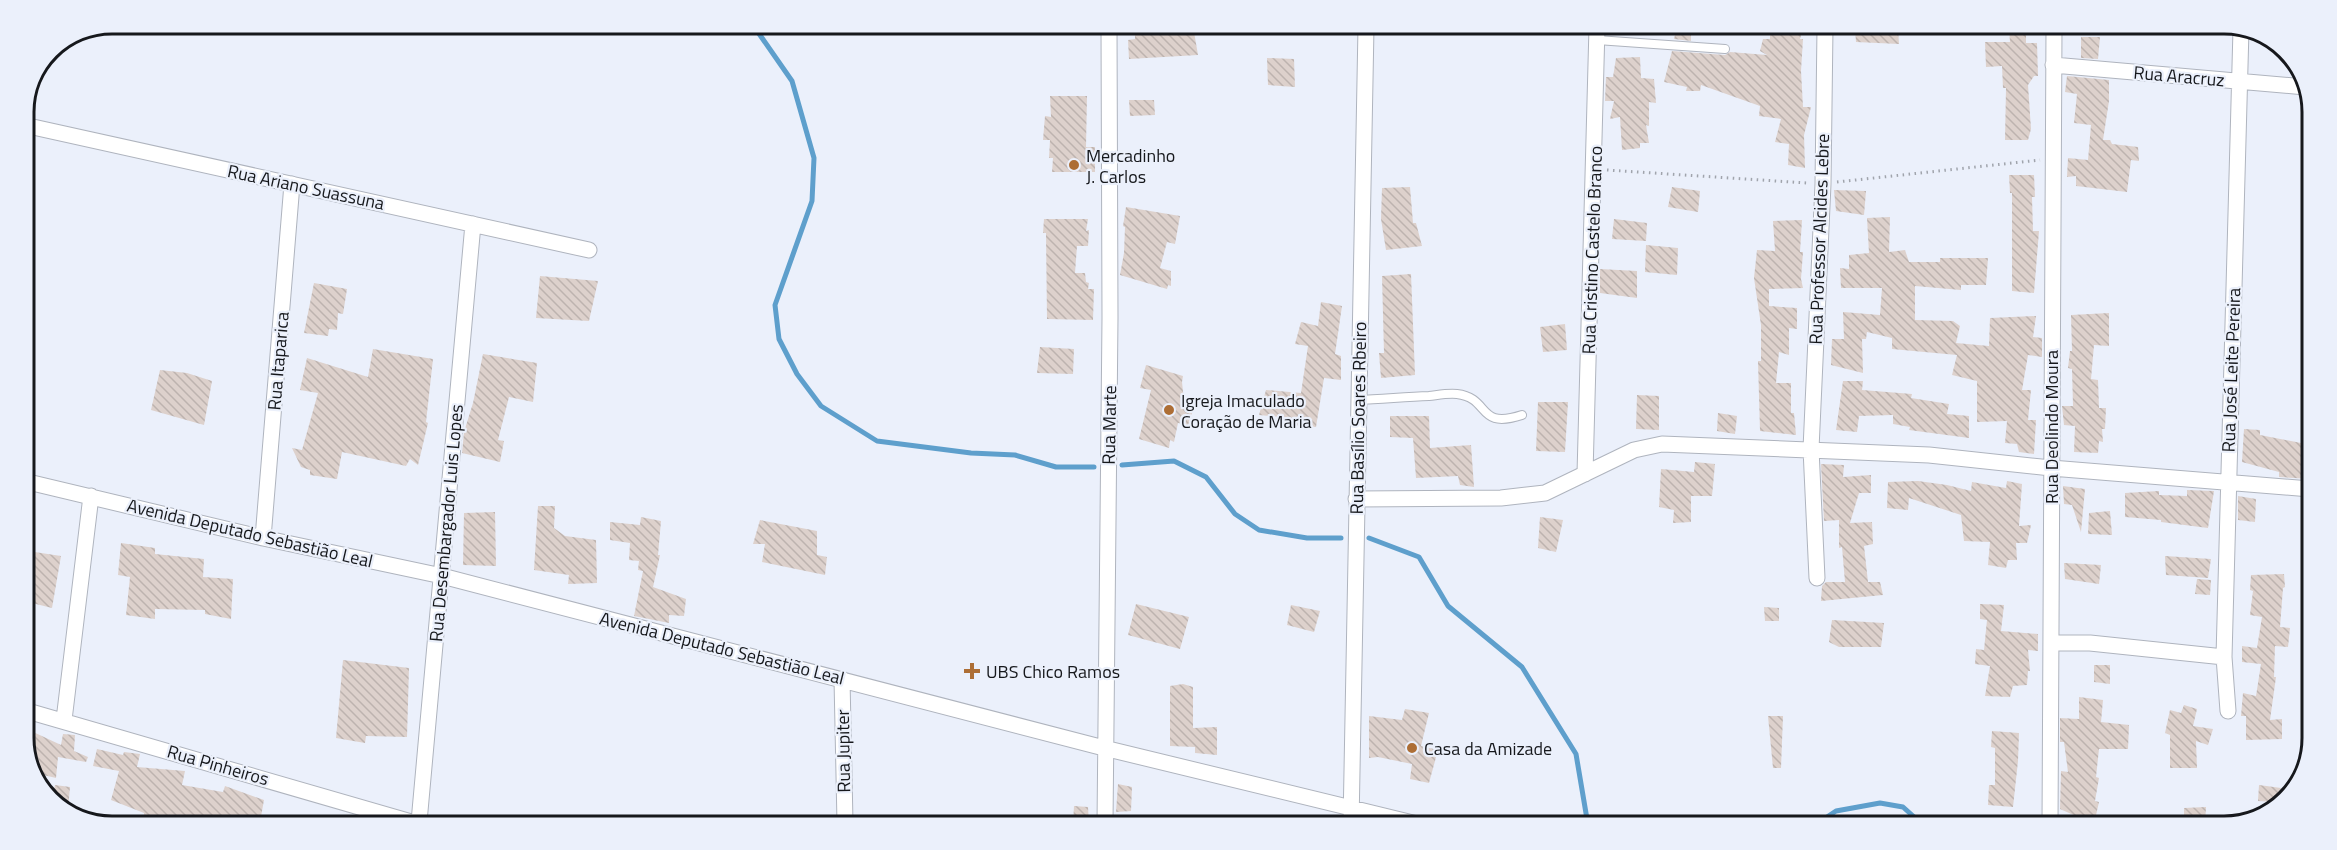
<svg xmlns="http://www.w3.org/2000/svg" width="2337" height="850" viewBox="0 0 2337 850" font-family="'Titillium Web',sans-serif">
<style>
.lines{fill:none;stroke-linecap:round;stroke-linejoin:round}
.stream{stroke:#5e9fcc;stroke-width:5}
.building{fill:url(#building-back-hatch)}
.service-casing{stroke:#afb4be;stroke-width:10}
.minor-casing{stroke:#afb4be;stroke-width:17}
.path{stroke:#a0a4ac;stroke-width:3;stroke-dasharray:1.5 4.5;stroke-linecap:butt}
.service{stroke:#fff;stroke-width:8}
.minor{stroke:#fff;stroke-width:15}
.poi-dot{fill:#ad6e35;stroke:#ebf0fb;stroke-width:2}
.labels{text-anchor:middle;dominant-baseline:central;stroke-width:4.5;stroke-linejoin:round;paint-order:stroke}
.street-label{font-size:18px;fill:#16181c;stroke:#ebf0fb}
.poi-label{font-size:18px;fill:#16181c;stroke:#ebf0fb;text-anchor:start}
.rim{fill:none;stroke:#16181c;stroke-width:3}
</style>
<defs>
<pattern id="building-back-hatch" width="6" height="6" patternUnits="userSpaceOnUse" patternTransform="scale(1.5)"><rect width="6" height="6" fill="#ddd1cc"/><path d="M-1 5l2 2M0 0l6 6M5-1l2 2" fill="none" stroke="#bdb3af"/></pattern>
</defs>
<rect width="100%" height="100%" fill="#ebf0fb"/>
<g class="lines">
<!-- stream -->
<path class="stream" d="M753 25 792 81 814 158 812 201 775 305 779 339 797 374 821 406 877 441 971 453 1015 455 1056 467H1094
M1122 465 1174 461 1206 477 1235 514 1259 530 1307 538H1341
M1369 538 1419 557 1448 606 1522 667 1576 754 1588 825
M1815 825 1836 811 1880 803 1903 807 1923 825"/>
</g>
<!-- building -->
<path class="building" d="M1135 26H1193L1198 55 1129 59 1128 40 1135 39Z
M1677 27H1691V41L1674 39Z
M1770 28H1803L1800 39H1803L1801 71 1803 107H1811L1804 135 1805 168 1788 165 1789 144 1775 142 1781 119 1759 116 1760 106 1701 85 1700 91H1686L1687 87 1664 82 1672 51 1725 55 1730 52 1767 55 1760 51 1763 39H1770Z
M1855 28H1898L1899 44 1856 42Z
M2009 28H2026V43H2037L2038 76H2034L2028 85 2031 129 2028 140H2005L2006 88H2003L2002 66 1986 67 1985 42H2010Z
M2081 37H2100L2098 59 2081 58Z
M1640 57 1641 78 1654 79 1656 103 1649 102V126L1646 125 1649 143H1640V148L1622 150 1620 117 1610 119 1614 101H1605L1606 77H1613L1616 58Z
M1267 58 1294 59 1295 87 1268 85Z
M2067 76 2109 80V101L2103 140H2110L2112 144 2138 147 2139 161 2131 160 2127 192 2076 186V176L2067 177 2068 158 2088 160 2091 125 2074 123 2077 94 2065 92Z
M1050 96H1087L1086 147H1095V172H1052L1053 158H1049L1050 140H1043L1045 116 1051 117Z
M1129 100H1154L1155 115 1130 116Z
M2009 175H2034L2035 197H2032L2033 231H2039L2034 293 2012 291V193H2010Z
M1410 187 1413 223H1416L1422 246 1386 250 1381 219 1382 188Z
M1672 187 1700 191 1698 212 1668 207Z
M1834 190 1866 191 1864 215 1836 211Z
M1126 207 1180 216 1175 244 1167 242 1160 268 1171 271V286L1168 285 1167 289 1120 275 1124 253 1125 227 1123 226Z
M1890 217 1889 252 1905 250 1909 262H1940V258H1988L1986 285H1961V290L1915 286V320L1953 321 1960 326 1956 343 1989 346 1990 318 2036 316 2033 337 2042 338V357L2028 355 2022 390H2031L2028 420H2036L2034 454 2019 452 2017 444 2005 443 2007 421 1977 422V381L1952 375 1957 355 1892 349V338L1867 332 1866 339H1862L1863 373 1831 365 1832 339H1844L1843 312 1880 315 1882 288H1841L1840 268 1849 269V255L1869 253 1867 218Z
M1044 219H1088L1086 231 1089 230 1088 246H1077L1075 273H1085L1086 282 1089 283 1088 289H1094L1093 320 1047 319 1046 233H1043Z
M1614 219 1647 223 1646 241 1612 239Z
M1802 220 1800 252H1803L1801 279 1803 288 1769 289V306L1797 308V329L1789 328V355L1779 352 1776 383H1791V413H1794L1796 435 1760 431 1758 361H1761V325L1754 278 1757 250 1775 251 1773 221Z
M1646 245 1678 248 1677 275 1645 272Z
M1600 269 1637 271V298L1600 293Z
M1411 274 1415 375 1381 378 1379 353H1384L1382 276Z
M540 276 598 281 589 321 536 318Z
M314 283 347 289 343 314 338 313 337 330 329 329 328 336 304 333Z
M1321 302 1342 306 1335 354 1341 356V380L1324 378 1316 427 1290 425V418L1259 415 1266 390 1301 393 1308 346 1295 344 1301 322 1318 326Z
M2109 313V346L2094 345 2091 379 2098 380 2099 408H2106L2105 429H2102L2103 442 2099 441 2098 453 2074 452 2075 426 2064 425 2062 406H2073L2072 369 2068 368 2070 351H2072L2071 315Z
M1565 324 1567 350 1543 352 1540 327Z
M1040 347 1074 349 1073 374 1037 373Z
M373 349 433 359 426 422 428 423 418 465 410 459 406 466 342 452 337 479 310 475V470L301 467 292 448 302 450 318 393 300 390 307 358 368 377Z
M483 354 537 363 533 402 509 397 498 440 504 441 500 462 462 453 464 432 473 403Z
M1146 365 1183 376 1182 382 1184 401 1195 404 1188 425 1178 423 1174 442 1170 440 1169 448 1139 439 1151 390 1140 388Z
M160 370 187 373 212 381 204 425 151 410Z
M1843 381H1863L1862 390 1912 394 1911 398 1949 404 1947 414 1969 416V438L1909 430 1910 427 1893 424V415L1859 416 1857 432 1836 430Z
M1637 395 1659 396V430L1636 429Z
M1538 402H1568L1565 452 1536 451Z
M1718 413 1737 416 1735 434 1717 431Z
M1390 416H1429L1430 448 1471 445 1474 487 1460 485 1458 476 1416 478 1413 438 1390 437Z
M2244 429 2260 430V435L2311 445 2310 479 2279 477V472L2242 462Z
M1695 462 1715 464 1712 496H1691V522L1673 523 1674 510 1659 507 1661 469 1694 472Z
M1821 464 1844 465 1843 477 1871 475V493H1859L1850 523 1872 522 1873 544 1864 546 1868 582H1880L1883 595 1821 601 1822 586 1826 582H1845L1842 547 1839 548V520L1824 521Z
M1918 481 1947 485 1971 491 1972 482 2006 488 2007 481 2022 484 2019 526 2031 525 2027 543H2016L2017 560H2008L2006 568 1988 565 1990 542 1964 541 1961 515 1909 498 1908 510 1887 508 1888 482Z
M2063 486 2085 489 2081 532 2072 505 2064 504Z
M2187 490 2214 491 2208 528 2161 522V520L2125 517V493L2159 491V495L2187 496Z
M2238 496 2256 499 2255 522 2238 520Z
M538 506H555L554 528 565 536 596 540 597 583 568 584 569 575 534 570Z
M2110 511 2112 535 2088 534 2089 513Z
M495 512 496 566 463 565 464 513Z
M641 517 661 521 658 555H660L653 587 686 599 684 616 669 615V623L634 616 643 571 638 570 639 561 629 560 630 543 610 540V522L640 525Z
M1540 517 1563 520 1556 552 1538 548Z
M760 520 817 531V555L827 557 825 575 762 562 765 544H753Z
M121 543 155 548V554L204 559 203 577 233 579 231 619 205 614V610L155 609V619L126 615 130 577 118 575Z
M28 551 61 556 52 608 24 601V571Z
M2165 556 2211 559 2208 578 2166 575Z
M2064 563 2101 565 2099 584 2065 579Z
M2284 574 2285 587 2283 588 2280 627 2290 628 2288 647 2275 646 2274 677H2276L2270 720 2282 719V739L2246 740V716H2241L2243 693 2256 696 2261 664 2242 662V646L2257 648 2262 617 2250 615 2253 591 2250 590 2251 575Z
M2197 579 2211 580 2210 595 2195 594Z
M1136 604 1189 617 1180 649 1128 635Z
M1980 604 2004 605 2001 631 2038 634V651L2028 650 2030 671H2028L2027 685 2013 686 2010 697 1985 696 1990 666 1975 664 1976 649 1984 650 1987 620 1980 619Z
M1291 605 1320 611 1314 632 1287 625Z
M1764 607 1779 608V621H1765Z
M1832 620 1884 623 1881 647H1839L1829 642Z
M343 660 409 668 407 737 366 736 365 743 336 738Z
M2094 665H2110V684L2094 682Z
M1183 684 1193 687V728L1217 727V755L1195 753V747L1170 746V686Z
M2079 697 2103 700 2101 722 2129 725 2128 749H2099L2096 777 2099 778 2095 801 2099 802 2094 824 2060 809 2061 771 2068 772 2064 742H2060V718L2079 719Z
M2184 705 2197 709 2193 726 2213 729 2208 745 2196 741 2197 768H2170V735L2165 733 2170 710 2181 713Z
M1405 709 1429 713 1421 746 1438 750 1429 783 1410 779 1412 764 1378 757 1369 758V716L1402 720Z
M1768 716H1783L1781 768H1773Z
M29 730 61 745 63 734 75 735 74 751 88 757 86 762 58 757 56 778 35 773 24 744V732L28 734Z
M1992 731 2019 733 2018 761 2013 807 1988 805 1989 785H1995V748L1991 747Z
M97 749 123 755 124 752 140 754 137 767 185 771 182 785 223 792 225 786 264 800 260 822H157L144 819V813L111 800 119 771 93 766Z
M1118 784 1132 787 1131 811 1116 812Z
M55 785 70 787 68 810 52 799Z
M2259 785 2281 788 2274 802 2258 801Z
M1074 806 1088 807 1089 824H1073Z
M2206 807 2205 824 2184 823V808Z"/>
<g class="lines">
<!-- service casing -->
<g class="service-casing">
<path id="service" d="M1597 40 1725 49
M1358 400C1382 399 1405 397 1429 396 1438 395 1448 393 1457 394 1491 398 1476 430 1522 415"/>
</g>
<!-- minor casing -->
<g class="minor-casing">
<path id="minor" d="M2053 65 2305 87
M24 125 589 250
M1585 474 1597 27
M24 481 263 538 442 576 1104 748 1417 824
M1356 499 1501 498 1545 493 1634 450 1662 444 1929 455 2051 468 2310 489
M263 538 292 184
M1817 578 1811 449 1823 184 1825 28
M2051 643H2090L2224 657
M842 679 845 823
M24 710 411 822
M2228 711 2224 657 2241 29
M64 720 91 496
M419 822 473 224
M1105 824 1110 318 1109 26
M1351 824 1366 27
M2050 826 2054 28"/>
</g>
<!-- path -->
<path class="path" d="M1607 170 1807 183
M1837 182 2040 160"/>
<!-- service -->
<use href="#service" class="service"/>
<!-- minor -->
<use href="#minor" class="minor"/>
</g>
<!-- markers -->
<g class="poi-dot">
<circle cx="1074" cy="165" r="6"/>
<circle cx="1169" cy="410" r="6"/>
<path d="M969 662h6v6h6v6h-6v6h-6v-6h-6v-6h6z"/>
<circle cx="1412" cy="748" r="6"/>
</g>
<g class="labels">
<!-- street labels -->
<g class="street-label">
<text transform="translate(2179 76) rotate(5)">Rua Aracruz</text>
<text transform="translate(306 187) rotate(12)">Rua Ariano Suassuna</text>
<text transform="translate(1819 239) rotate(-88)">Rua Professor Alcides Lebre</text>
<text transform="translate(1592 250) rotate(-88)">Rua Cristino Castelo Branco</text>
<text transform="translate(278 361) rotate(-85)">Rua Itaparica</text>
<text transform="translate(2231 370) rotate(-88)">Rua José Leite Pereira</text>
<text transform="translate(1358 418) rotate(-89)">Rua Basílio Soares Rbeiro</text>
<text transform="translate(1109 425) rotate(-89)">Rua Marte</text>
<text transform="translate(2051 427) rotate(-90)">Rua Deolindo Moura</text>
<text transform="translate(446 523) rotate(-85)">Rua Desembargador Luis Lopes</text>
<text transform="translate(250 533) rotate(13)">Avenida Deputado Sebastião Leal</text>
<text transform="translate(722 648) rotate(14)">Avenida Deputado Sebastião Leal</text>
<text transform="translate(843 751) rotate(-91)">Rua Jupiter</text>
<text transform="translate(218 765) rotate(16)">Rua Pinheiros</text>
</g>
<!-- poi labels -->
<g class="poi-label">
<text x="1086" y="155">Mercadinho<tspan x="1086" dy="21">J. Carlos</tspan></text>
<text x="1181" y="400">Igreja Imaculado<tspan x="1181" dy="21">Coração de Maria</tspan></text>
<text x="986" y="671">UBS Chico Ramos</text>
<text x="1424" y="748">Casa da Amizade</text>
</g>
</g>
<!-- crop -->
<path d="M0 0H2337V850H0ZM112 34H2224A78 78 0 0 1 2302 112V738A78 78 0 0 1 2224 816H112A78 78 0 0 1 34 738V112A78 78 0 0 1 112 34Z" fill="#ebf0fb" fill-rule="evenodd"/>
<path class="rim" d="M112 34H2224A78 78 0 0 1 2302 112V738A78 78 0 0 1 2224 816H112A78 78 0 0 1 34 738V112A78 78 0 0 1 112 34Z"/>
</svg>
